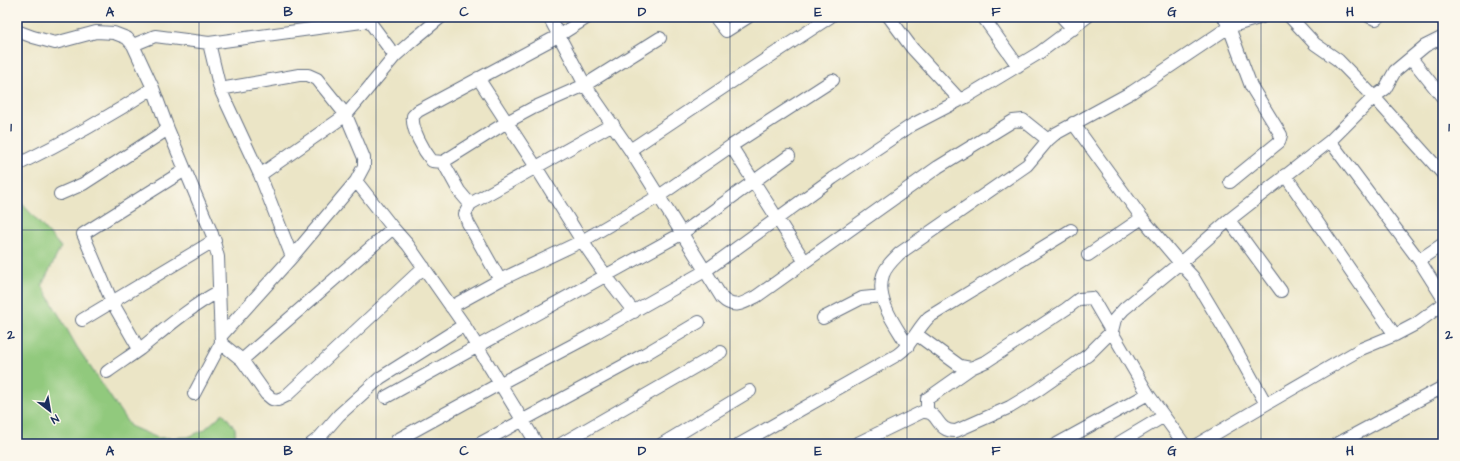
<svg xmlns="http://www.w3.org/2000/svg" width="1460" height="461" viewBox="0 0 1460 461" font-family="'Architects Daughter',sans-serif">
<style>
.green{fill:#91c97d;stroke:#567c6e}
.lines{fill:none;stroke-linecap:round;stroke-linejoin:round}
.minor-casing{stroke:#646f82;stroke-width:14}
.minor{stroke:#fff;stroke-width:12}
.grid{fill:none;stroke:#1b2f5e;stroke-width:1;stroke-opacity:0.55}
.neatline{fill:none;stroke:#1b2f5e;stroke-width:1.5}
.grid-label{font-size:13px;text-anchor:middle;font-weight:bold;fill:#1b2f5e}
</style>
<rect width="100%" height="100%" fill="#fbf7ec"/>
<filter id="ink" filterUnits="userSpaceOnUse"><feTurbulence type="fractalNoise" baseFrequency=".025" numOctaves="2"/><feDisplacementMap in="SourceGraphic" scale="8" xChannelSelector="R" yChannelSelector="G"/><feConvolveMatrix kernelMatrix="1 2 1 2 8 2 1 2 1" color-interpolation-filters="sRGB"/></filter>
<filter id="wash" filterUnits="userSpaceOnUse"><feTurbulence type="fractalNoise" baseFrequency=".012" numOctaves="4" result="noise"/><feDisplacementMap in="SourceGraphic" scale="16" xChannelSelector="R" yChannelSelector="G"/><feGaussianBlur stdDeviation="0.9" result="paint"/><feColorMatrix in="noise" values="0 0 0 0 0 0 0 0 0 0 0 0 0 0 0 0 0 1.4 0 .05"/><feComposite in="paint" operator="in"/></filter>
<g filter="url(#wash)">
<rect width="100%" height="100%" fill="#ebe5c6"/>
<!-- green -->
<path class="green" d="M17 198 61 247 42 285 77 347 130 426 158 438 188 437 204 430 223 413 235 428 236 444H17Z"/>
</g>
<g filter="url(#ink)">
<g class="lines">
<!-- minor casing -->
<g class="minor-casing">
<path id="minor" d="M549 17 585 85 630 150 722 298C734 310 744 303 757 296L938 167 1013 121 1023 120 1048 140 1055 134 1132 92 1229 27 1262 17
M588 17 558 36 418 111 413 116C411 129 424 151 432 161L443 162 507 122 533 108 585 85 660 38
M715 17 726 31 748 17
M889 17 912 48 960 100
M983 17 1018 66
M1062 17 1073 29
M1224 17 1229 27 1251 86 1281 135 1279 142 1230 182
M1290 17 1315 44 1338 60 1374 97 1443 174
M1370 17 1376 19 1379 17
M17 31 33 37 55 43 96 32 114 33 127 38 133 45 153 88 168 129 212 234 218 257 221 343 194 394
M209 43 220 89 299 75H308L317 79 346 115 260 175
M133 45 155 36 209 43 369 21 395 56
M1411 58 1443 98
M478 78 536 167 582 241 606 276 634 312
M220 89 260 175 292 257
M1073 123 1142 218 1180 263 1229 220 1330 141 1374 97 1385 89 1395 71 1425 46 1443 37
M1330 141 1419 260
M731 146 805 262
M630 150 754 67 830 17
M443 162 459 191 470 204
M17 165C64 142 109 117 153 88
M1285 175 1395 335
M356 181 393 228 408 245 464 325 537 444
M60 194 83 184 168 129
M1229 220 1281 291
M1443 244 1419 260 1443 298
M1088 255 1142 218
M500 280 582 241 659 196 731 146 833 80
M451 307 500 280 468 223 465 214 470 204 613 124
M823 318 862 298 882 296
M82 320 215 240
M916 334 960 366 971 368 987 361 1066 309 1079 299 1092 298 1148 394 1184 444
M221 336 292 257 356 181 364 166V158L346 115 395 56 412 41 441 17
M221 343 242 360 266 394 272 399 278 400 286 396 424 267
M908 346C896 326 875 300 883 275 886 266 893 260 900 253L1027 165 1048 140
M139 349 112 302 83 234 185 170
M242 360 393 228
M107 372C118 364 129 357 140 349 165 329 190 307 218 292
M386 397 681 234 789 156
M927 411V399L971 368
M397 440 501 383 588 337 705 271 833 178 891 139 912 125 966 97 1039 53 1087 17
M311 444 319 438 339 415 380 378 464 325
M479 444 645 354 699 322
M561 444 721 352
M662 444 750 391
M740 444 897 355C912 345 916 330 929 317L1071 230
M856 444 922 412C940 410 935 432 956 431L1010 407 1038 390 1088 355 1112 331 1115 319 1124 309 1180 263 1193 277 1226 332 1266 404 1361 349 1395 335 1416 324 1443 304
M1057 444 1148 394
M1117 444 1164 416
M1198 444 1266 404
M1337 444 1443 387"/>
</g>
<!-- minor -->
<use href="#minor" class="minor"/>
</g>
</g>
<!-- grid -->
<path class="grid" d="M199 17V444M376 17V444M553 17V444M730 17V444M907 17V444M1084 17V444M1261 17V444M17 230H1443"/>
<!-- margin -->
<rect width="1460" height="461" fill="none" stroke="#fbf7ec" stroke-width="44"/>
<!-- north arrow -->
<g transform="translate(50 411) rotate(149)" stroke="#fbf7ec" stroke-width="3" paint-order="stroke">
<path d="M0-3L7 15L0 10L-7 15Z" fill="#1b2f5e"/>
<text y="-6" font-size="11" font-weight="bold" text-anchor="middle" fill="#1b2f5e">N</text>
</g>
<rect x="22" y="22" width="1416" height="417" class="neatline"/>
<g class="grid-label">
<text x="110" y="16">A</text>
<text x="288" y="16">B</text>
<text x="464" y="16">C</text>
<text x="642" y="16">D</text>
<text x="818" y="16">E</text>
<text x="996" y="16">F</text>
<text x="1172" y="16">G</text>
<text x="1350" y="16">H</text>
<text x="11" y="131">1</text>
<text x="1449" y="131">1</text>
<text x="11" y="339">2</text>
<text x="1449" y="339">2</text>
<text x="110" y="455">A</text>
<text x="288" y="455">B</text>
<text x="464" y="455">C</text>
<text x="642" y="455">D</text>
<text x="818" y="455">E</text>
<text x="996" y="455">F</text>
<text x="1172" y="455">G</text>
<text x="1350" y="455">H</text>
</g>
</svg>
